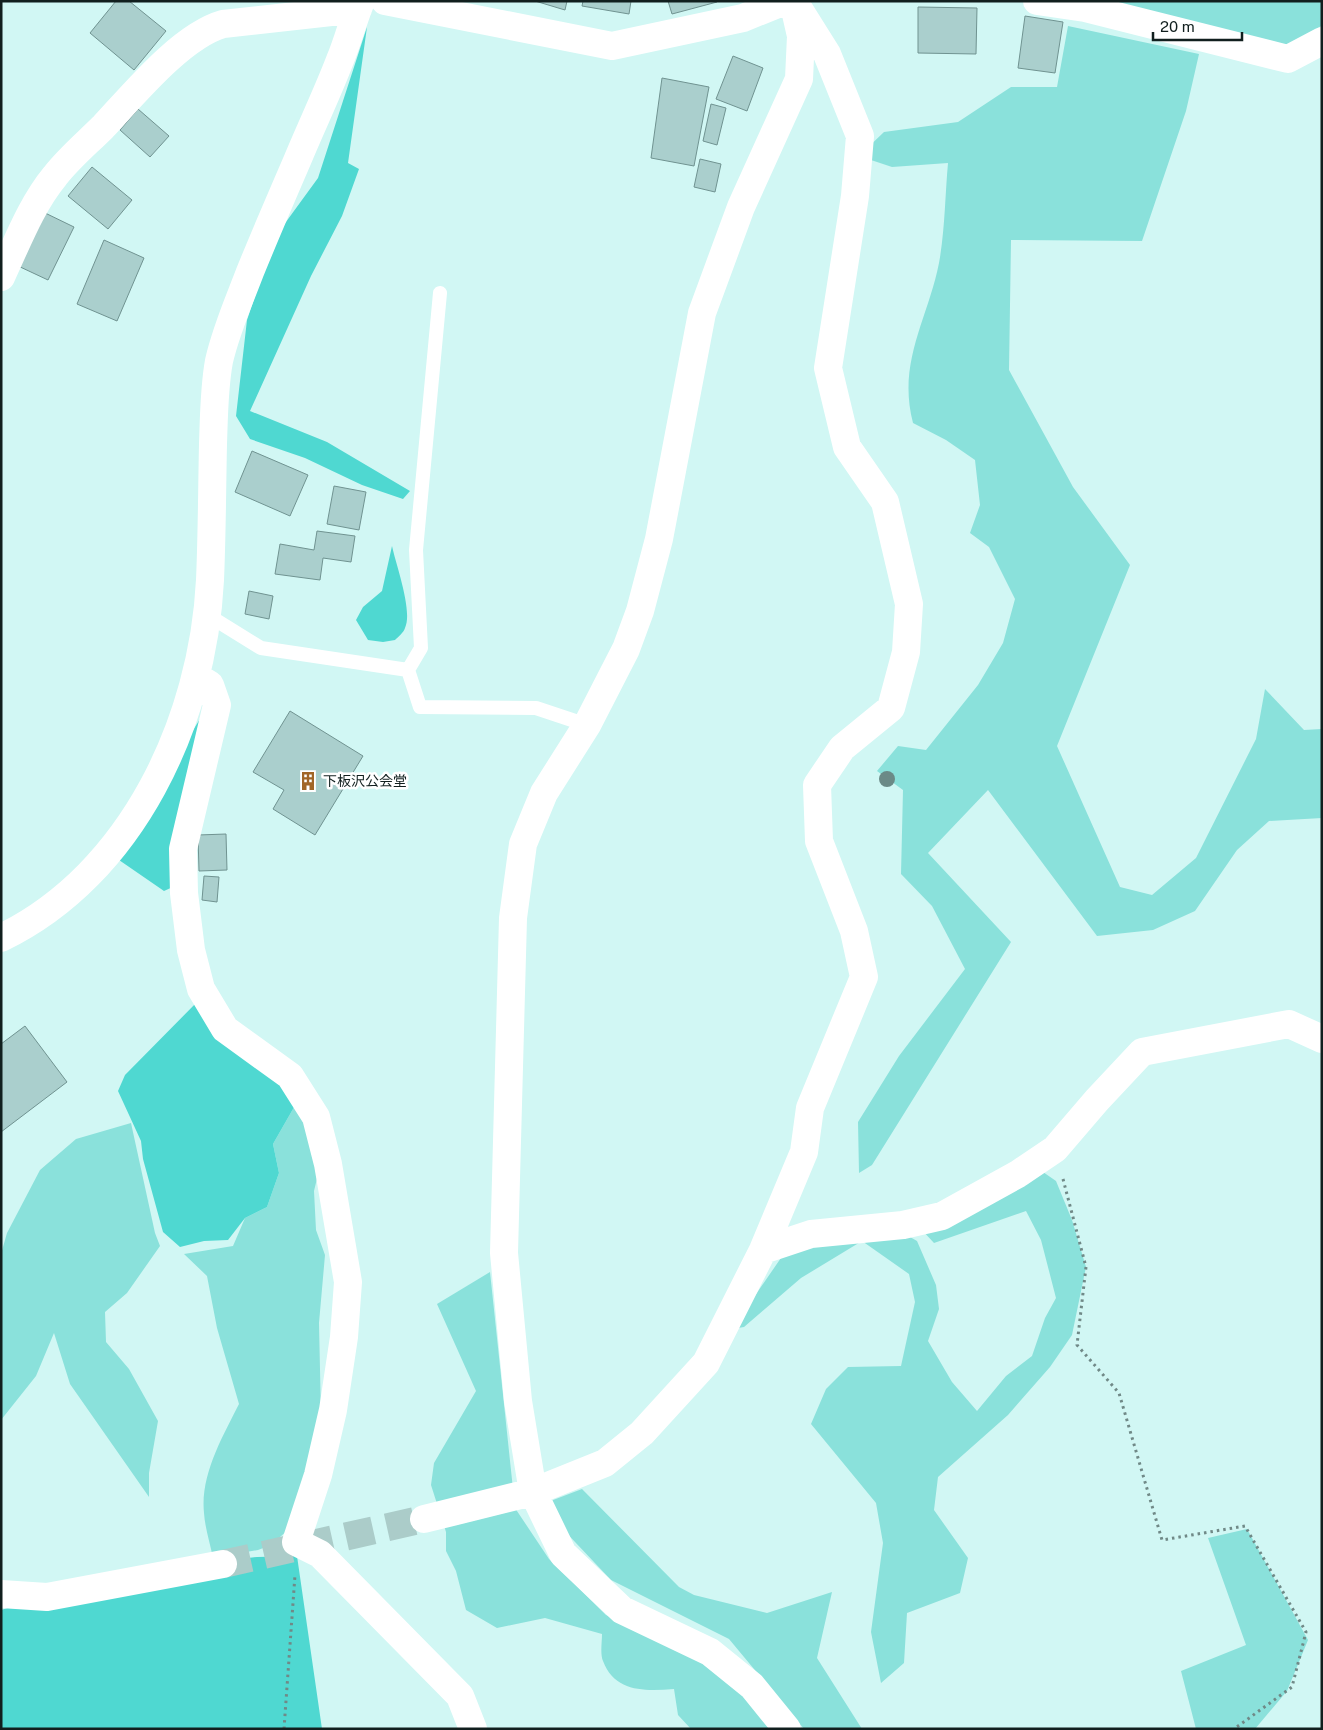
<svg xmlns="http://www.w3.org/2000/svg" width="1323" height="1730" viewBox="0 0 1323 1730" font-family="'Public Sans','Noto Sans JP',sans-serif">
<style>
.green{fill:#8ae1db}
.forest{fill:#4fd8d1}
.building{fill:#aacfcd;stroke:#709391}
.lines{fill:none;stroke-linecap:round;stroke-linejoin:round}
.minor-tunnel{stroke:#abccc9;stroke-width:28;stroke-dasharray:28 14;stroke-linecap:butt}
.path{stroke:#708987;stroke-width:3;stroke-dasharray:2.5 4;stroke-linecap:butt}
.service{stroke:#fff;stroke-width:14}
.minor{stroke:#fff;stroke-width:28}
.tree{fill:#6b8a87}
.labels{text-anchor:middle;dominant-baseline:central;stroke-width:5;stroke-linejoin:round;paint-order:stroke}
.poi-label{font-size:14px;fill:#111f1e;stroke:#fff;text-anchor:start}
</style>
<rect width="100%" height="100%" fill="#d1f7f4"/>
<!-- green -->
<path class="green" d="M1112 1H1322L1321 26 1287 50Z
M1068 26 1199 54 1186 111 1142 241 1011 240 1009 370 1073 487 1130 565 1057 746 1120 887 1152 895 1196 858 1256 739 1265 689 1304 730 1322 729V818L1269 821 1237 850 1195 911 1153 930 1097 936 988 790 928 853 1011 942 872 1165 859 1173 858 1122 899 1056 965 969 932 906 901 874 903 790 877 771 898 746 926 750 978 685 1003 643 1015 599 989 547 970 533 980 505 975 460 946 440 913 423C897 362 928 319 939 263 945 230 945 196 948 163L892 167 859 156 884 132 958 122 1011 87H1057Z
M297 1102 320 1166 314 1191 316 1230 325 1255 319 1323 321 1416 289 1529 271 1545 258 1550 213 1558C210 1543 205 1528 204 1513 200 1475 223 1436 239 1404L217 1328 207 1276 184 1254 233 1246 245 1218 267 1207 279 1173 273 1144Z
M131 1123 155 1233 160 1246 127 1293 105 1312 106 1342 129 1369 158 1421 149 1473V1497L70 1384 54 1333 36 1376 1 1420V1254L7 1233 40 1170 76 1139Z
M1043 1172 1056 1181 1072 1220 1086 1267 1072 1335 1050 1367 1008 1415 938 1477 934 1510 968 1558 960 1593 907 1613 904 1663 881 1683 871 1632 883 1543 876 1503 811 1424 826 1389 848 1367 901 1366 915 1302 909 1274 862 1241 801 1278 744 1327 732 1329 783 1255 891 1226 917 1241 936 1285 939 1309 928 1341 952 1382 977 1411 1006 1376 1032 1356 1045 1318 1056 1298 1041 1240 1026 1211 934 1243 921 1229Z
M490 1272 515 1508 549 1559 606 1615 704 1660 751 1696 776 1729H691L678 1715 674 1689C646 1691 615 1693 603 1661 600 1654 602 1642 602 1634L545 1618 497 1628 466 1610 456 1571 446 1551V1532L431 1485 434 1463 476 1391 437 1304Z
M582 1489 679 1587 694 1595 767 1613 832 1592 817 1658 862 1729H804L729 1639 611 1580 540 1505Z
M1247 1529 1308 1640 1287 1691 1255 1729H1196L1181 1671 1246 1645 1208 1538Z"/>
<!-- forest -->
<path class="forest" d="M367 27 348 163 359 169 342 216 311 276 250 411 327 442 410 491 403 499 362 485 305 458 250 439 236 416 247 320 275 237 318 178Z
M392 546C396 565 413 611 405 628 404 632 398 637 395 640L383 642 368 640 356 620 363 607 382 591Z
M203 714 175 886 164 891 119 860 125 841Z
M199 1000 281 1080 297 1102 273 1144 279 1173 267 1207 245 1218 228 1240 204 1241 180 1247 163 1232 143 1159 141 1141 118 1091 125 1075Z
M297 1556 322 1729H1V1610L120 1574 257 1557Z"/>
<!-- building -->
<path class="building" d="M116 1H129L166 31 134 70 90 33Z
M535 1H567L565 10Z
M583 1H631L629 14 582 6Z
M668 1H717V2L672 14Z
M918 7 977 8 976 54 918 53Z
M1025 16 1063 22 1055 73 1018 68Z
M733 56 763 68 747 111 716 99Z
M662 78 709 87 694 166 651 158Z
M711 104 726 108 717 145 703 141Z
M138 109 169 136 150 157 120 130Z
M700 159 721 164 715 192 694 187Z
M92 167 132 200 108 229 68 196Z
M41 211 74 227 48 280 16 265Z
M104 240 144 258 117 321 77 304Z
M252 451 308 475 290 516 235 492Z
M334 486 366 492 359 530 327 524Z
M317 531 355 536 351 562 323 558 320 580 275 574 280 544 314 550Z
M249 591 273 596 269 619 245 614Z
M290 711 363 756 315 835 273 809 284 790 253 772Z
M226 834 227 870 199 871 198 835Z
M204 876 219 877 217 902 202 900Z
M25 1026 67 1082 1 1132V1044Z"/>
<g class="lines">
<!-- minor-tunnel -->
<path class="minor-tunnel" d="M223 1564 424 1519"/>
<!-- path -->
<path class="path" d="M1063 1179 1086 1267 1077 1345 1119 1393 1162 1540 1245 1526 1306 1632 1292 1687 1234 1729
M284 1729 295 1575"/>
<!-- service -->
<path class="service" d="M206 614 261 648 408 670 420 707 536 708 587 725
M408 670 421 648 416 550 440 293"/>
<!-- minor -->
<path class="minor" d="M385 1 612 46 743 18 785 1
M1037 1 1085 8 1288 59 1322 41
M1 277C17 243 31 205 55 176 69 158 87 143 103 127 133 95 181 36 223 24L358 9
M197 677 210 685 217 705 183 849 184 893 191 950 201 989 225 1029 290 1076 316 1117 328 1164 348 1282 344 1337 333 1410 318 1475 296 1542 320 1554 460 1696 473 1729
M1 938C133 874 203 720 210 580 212 535 212 489 213 444 214 416 214 388 219 361 226 330 239 301 250 272 265 235 281 198 297 161 311 127 327 94 340 60 348 41 353 20 361 1
M763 1250 811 1234 903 1225 942 1216 1018 1174 1055 1149 1097 1100 1142 1052 1289 1024 1322 1039
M424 1519 533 1492 605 1463 642 1433 706 1363 763 1250 804 1152 810 1108 864 977 854 931 819 841 817 785 842 748 891 708 906 652 909 604 885 502 847 447 828 368 855 196 860 136 827 54 800 11
M1 1594 47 1597 223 1564
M787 1729 752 1686 710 1652 622 1610 563 1554 533 1492 518 1401 504 1253 513 918 523 844 544 793 587 725 626 649 640 611 659 539 702 313 741 207 799 79 801 36 793 1"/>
</g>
<!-- trees -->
<circle class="tree" cx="887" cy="779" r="8"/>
<!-- icons -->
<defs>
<g id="building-bare" transform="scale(1.5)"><path d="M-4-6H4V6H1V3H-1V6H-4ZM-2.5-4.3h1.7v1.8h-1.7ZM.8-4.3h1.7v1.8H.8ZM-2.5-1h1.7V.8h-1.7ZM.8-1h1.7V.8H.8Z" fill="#a16527" stroke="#fff" stroke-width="2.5" paint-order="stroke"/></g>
</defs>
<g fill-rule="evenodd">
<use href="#building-bare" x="308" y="781"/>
</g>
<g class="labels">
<!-- poi labels -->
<g class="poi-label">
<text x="323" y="781">下板沢公会堂</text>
</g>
</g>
<!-- border -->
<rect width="1323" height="1730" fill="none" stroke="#111f1e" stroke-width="5"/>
<!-- scale -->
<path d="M1153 32v8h89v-8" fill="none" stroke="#111f1e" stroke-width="2.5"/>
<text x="1160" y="32" font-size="15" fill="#111f1e" stroke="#ffffff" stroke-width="4" paint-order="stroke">20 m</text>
</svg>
